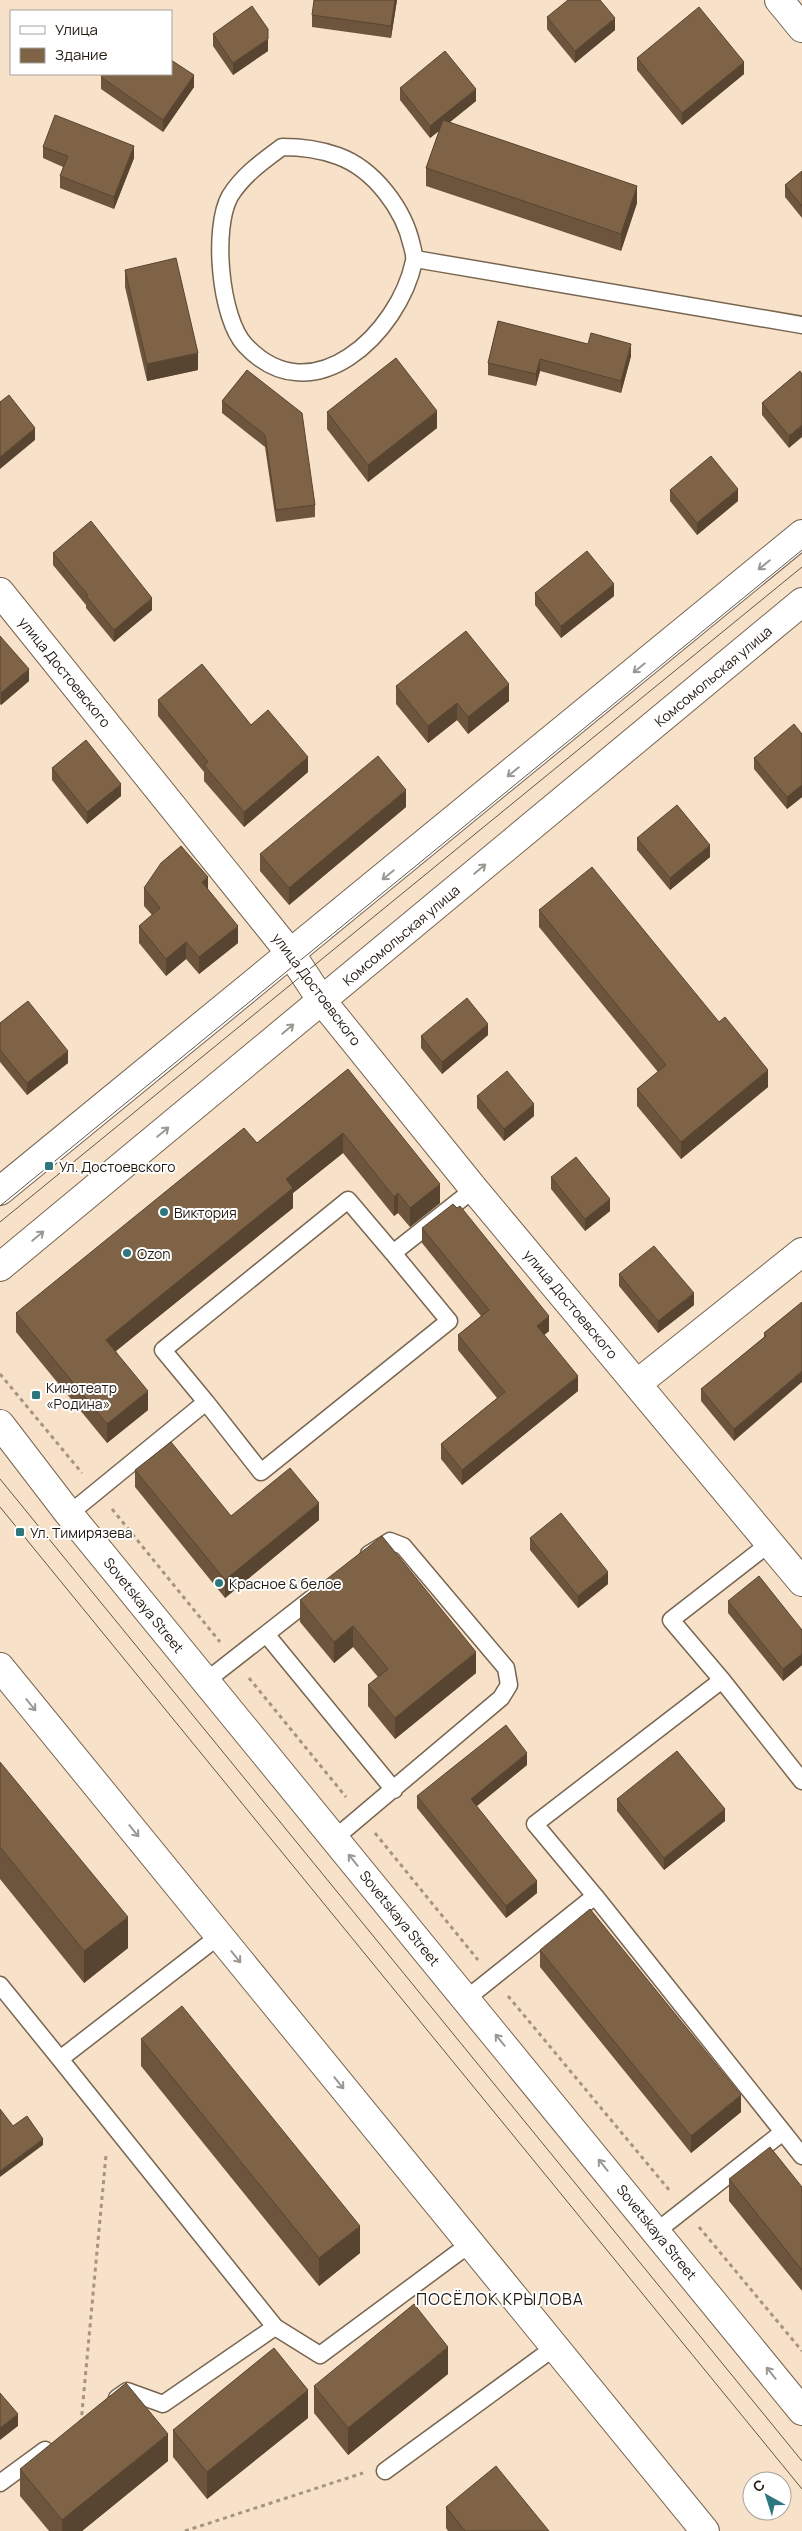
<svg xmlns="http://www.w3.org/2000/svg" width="802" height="2531" viewBox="0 0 802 2531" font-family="Manrope,sans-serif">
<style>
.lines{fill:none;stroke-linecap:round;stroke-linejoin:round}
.service-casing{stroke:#786550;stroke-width:19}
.minor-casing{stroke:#786550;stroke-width:30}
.secondary-casing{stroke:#786550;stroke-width:30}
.primary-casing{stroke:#786550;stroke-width:30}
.path{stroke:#a59481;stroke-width:3;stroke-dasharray:4 4;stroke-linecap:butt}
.service{stroke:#fff;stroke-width:16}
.minor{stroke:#fff;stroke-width:28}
.secondary{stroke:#fff;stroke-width:28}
.primary{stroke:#fff;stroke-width:28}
.tram{stroke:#625648;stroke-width:1}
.wall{fill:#6c553c}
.shaded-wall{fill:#584531}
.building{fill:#7e6346;stroke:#584531}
.oneway{stroke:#9b9893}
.poi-dot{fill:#2f777f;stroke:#fff;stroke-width:2}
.labels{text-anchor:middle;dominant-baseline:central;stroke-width:4;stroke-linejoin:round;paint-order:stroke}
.street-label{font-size:14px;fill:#211910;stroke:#fff}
.poi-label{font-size:14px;fill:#211910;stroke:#fff;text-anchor:start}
.quarter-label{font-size:16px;letter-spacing:1px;fill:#211910;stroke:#fff}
</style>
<rect width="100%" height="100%" fill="#f8e1c9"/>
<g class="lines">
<!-- service casing -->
<g class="service-casing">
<path id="service" d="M282 147C302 147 319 149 338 156 374 169 404 209 412 246 413 250 415 256 414 261 399 333 312 417 245 345 220 318 212 228 230 196 243 175 263 161 282 147Z
M415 259 802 325
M206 1402 163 1350 348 1200 393 1253 474 1189
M69 1514 206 1402 261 1472 449 1321 393 1253
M266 1634 394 1790
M722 1680 671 1620 770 1543
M206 1681 316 1595
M335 1838 501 1698 509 1685 506 1668 403 1546 390 1541 369 1554
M595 1896 535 1824 722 1680 802 1781
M219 1936 60 2059 275 2327
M0 1985 60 2059
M466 1999 595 1896 783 2132
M657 2231 783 2132 802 2156
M117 2398 127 2391 163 2404 275 2327 320 2355 471 2243
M385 2471 555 2347
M0 2483 45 2450"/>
</g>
<!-- minor casing -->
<g class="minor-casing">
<path id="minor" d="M779 0 802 28
M0 592 291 954 322 1001 474 1189 802 1582
M638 1383 802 1252"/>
</g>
<!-- secondary casing -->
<g class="secondary-casing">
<path id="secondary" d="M0 1191 802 534
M0 1267 802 602"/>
</g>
<!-- primary casing -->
<g class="primary-casing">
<path id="primary" d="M0 1424 69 1514 802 2411
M0 1667 705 2531"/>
</g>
<!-- path -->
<path class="path" d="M0 1374 82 1473
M112 1509 220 1642
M249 1678 346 1797
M375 1833 478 1960
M508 1996 670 2191
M699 2227 802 2351
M81 2423 106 2155
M185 2531 363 2473"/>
<!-- service -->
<use href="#service" class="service"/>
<!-- minor -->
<use href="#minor" class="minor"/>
<!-- secondary -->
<use href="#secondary" class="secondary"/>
<!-- primary -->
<use href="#primary" class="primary"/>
<!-- tram -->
<path class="tram" d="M0 1206 802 550
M0 1222 802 567
M0 1479 802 2461
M0 1507 802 2489"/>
</g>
<!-- wall -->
<path class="wall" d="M397 0 391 38 312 27V15Z
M547 17 615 30 575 63 547 29Z
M213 34 268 51 233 75 213 46Z
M637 58 744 74 682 125 637 70Z
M101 77 194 87 163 132 101 89Z
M400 88 476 101 450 122 637 203 621 251 426 186V168L439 131 430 138 400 100Z
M43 147 134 158 114 209 60 188V176L63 167 43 158Z
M802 171V218L785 197V185Z
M125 270 198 370 147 381 125 287Z
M498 321 631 356 621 393 540 371 536 386 488 375V363Z
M247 370 315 505V517L276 522 265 447 222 413V401Z
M800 371 789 448 762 415V403Z
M327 412 437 428 368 482 327 429Z
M670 490 738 501 697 535 670 501Z
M53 553 152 610 114 642 86 608V605L53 565Z
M535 593 614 596 561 638 535 605Z
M0 636 29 681 1 705 0 704Z
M396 686 509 701 468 734 457 720 428 743 396 704Z
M158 700 251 725 308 772 244 827 204 781V772L158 716Z
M802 734V797L787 809 754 769V758Z
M52 768 121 796 87 824 52 780Z
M406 807 289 905 260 871V854Z
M637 838 710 857 670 890 637 850Z
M144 888 208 889 238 943 199 974 186 959 166 976 139 943V926L152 915 144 906Z
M539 910 768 1087 681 1159 637 1106V1089L658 1072 539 927Z
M0 1023 68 1063 27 1095 0 1062Z
M488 1035 442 1074 421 1048V1036Z
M348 1069 440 1203 410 1227 398 1213 394 1216 343 1153 293 1193V1208L116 1351 148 1410 107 1443 16 1332V1313L257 1143Z
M477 1096 534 1116 504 1141 477 1108Z
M551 1177 610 1211 585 1231 551 1189Z
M422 1228 549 1331 544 1335 578 1391 462 1485 441 1459V1444L497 1398 458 1350V1335L481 1316 422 1243Z
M619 1274 694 1305 658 1333 619 1286Z
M802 1302 734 1441 701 1401V1389L764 1337V1333Z
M135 1470 231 1516 319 1520 225 1598 135 1487Z
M530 1538 608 1584 578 1608 530 1550Z
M300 1600 476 1673 395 1739 368 1706V1685L378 1677 353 1647 334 1663 300 1622Z
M728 1601 802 1630V1665L783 1681 728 1613Z
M0 1762 128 1948 84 1983 0 1879Z
M527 1765 476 1806 537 1893 506 1918 417 1808V1796Z
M617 1799 725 1821 664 1870 617 1811Z
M540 1950 741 2112 691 2153 540 1967Z
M141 2039 360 2253 319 2286 141 2066Z
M729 2179 802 2187V2291L729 2201Z
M448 2374 348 2455 314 2413V2386Z
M308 2418 207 2499 173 2457V2430Z
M168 2461 82 2531H49L20 2496V2469Z
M446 2507 549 2531H448L446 2528Z"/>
<!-- shaded-wall -->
<path class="shaded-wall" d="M395 0H397L391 38V26Z
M615 18V30L575 63V51Z
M268 39V51L233 75V63Z
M744 62V74L682 125V113Z
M194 75V87L163 132V120Z
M476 89V101L430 138V126Z
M134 146V158L114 209V197Z
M637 186V203L621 251V234Z
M631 344V356L621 393V381Z
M198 353V370L147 381V364Z
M540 359V371L536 386V374Z
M437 411V428L368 482V465Z
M802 425V437L789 448V436Z
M35 428V440L0 469V457Z
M738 489V501L697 535V523Z
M614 584V596L561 638V626Z
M152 598V610L114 642V630Z
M29 669V681L1 705V693Z
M509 684V701L468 734V717Z
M457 703V720L428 743V726Z
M308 757V772L244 827V812Z
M121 784V796L87 824V812Z
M802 785V797L787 809V797Z
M406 790V807L289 905V888Z
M710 845V857L670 890V878Z
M208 877V894L202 882Z
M238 926V943L199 974V957Z
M186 942V959L166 976V959Z
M488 1024V1035L442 1074V1062Z
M68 1051V1063L27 1095V1083Z
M768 1070V1087L681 1159V1142Z
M534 1104V1116L504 1141V1129Z
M343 1133V1153L293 1193V1208L106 1359V1340L286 1179Z
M440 1184V1203L410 1227V1208Z
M398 1193V1213L394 1216V1197Z
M610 1199V1211L585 1231V1219Z
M694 1293V1305L658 1333V1321Z
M549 1316V1331L537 1341V1326Z
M802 1371V1382L734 1441V1429Z
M578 1376V1391L462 1485V1470Z
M148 1391V1410L107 1443V1424Z
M319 1503V1520L225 1598V1580Z
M608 1572V1584L578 1608V1596Z
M353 1626V1647L334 1663V1642Z
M476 1652V1673L395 1739V1718Z
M802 1654V1665L783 1681V1669Z
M527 1753V1765L471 1811V1799Z
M725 1809V1821L664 1870V1858Z
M537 1881V1893L506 1918V1906Z
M128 1917V1948L84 1983V1951Z
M741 2095V2112L691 2153V2136Z
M43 2139V2145L0 2177V2171Z
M360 2226V2253L319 2286V2258Z
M448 2347V2374L348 2455V2428Z
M308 2390V2418L207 2499V2472Z
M18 2414V2426L0 2440V2428Z
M168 2434V2461L82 2531H62V2520Z"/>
<!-- building -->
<path class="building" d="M314 0H395L391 26 312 15Z
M568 0H600L615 18 575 51 547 17Z
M252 6 268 29V39L233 63 213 34Z
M699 7 744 62 682 113 637 58Z
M445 51 476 89 430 126 400 88Z
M171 60 194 75 163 120 101 77 103 74H171Z
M55 115 134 146 114 197 60 176 68 156 43 147Z
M443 120 637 186 621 234 426 168Z
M802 171V206L785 185Z
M176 258 198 353 147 364 125 270Z
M498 321 588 344 591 333 631 344 621 381 540 359 536 374 488 363Z
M396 358 437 411 368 465 327 412Z
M247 370 302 413 315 505 276 510 265 435 222 401Z
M800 371 802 374V425L789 436 762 403Z
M9 395 35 428 0 457V402Z
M711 456 738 489 697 523 670 490Z
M91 521 152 598 114 630 86 596 88 595 53 553Z
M587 551 614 584 561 626 535 593Z
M466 631 509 684 468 717 457 703 428 726 396 686Z
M0 636 29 669 1 693 0 692Z
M202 664 251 725 268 710 308 757 244 812 204 765 208 762 158 700Z
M794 724 802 734V785L787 797 754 758Z
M86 740 121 784 87 812 52 768Z
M378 756 406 790 289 888 260 854Z
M677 805 710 845 670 878 637 838Z
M181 846 208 877 202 882 238 926 199 957 186 942 166 959 139 926 160 908 144 888 161 863Z
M592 867 719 1022 725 1017 768 1070 681 1142 637 1089 666 1065 539 910Z
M467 998 488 1024 442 1062 421 1036Z
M28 1001 68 1051 27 1083 0 1050V1023Z
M348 1069 440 1184 410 1208 398 1193 394 1197 343 1133 286 1179 293 1188 106 1340 148 1391 107 1424 16 1313 244 1128 257 1143Z
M507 1071 534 1104 504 1129 477 1096Z
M576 1157 610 1199 585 1219 551 1177Z
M453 1204 457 1208 460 1206 549 1316 537 1326 578 1376 462 1470 441 1444 505 1392 458 1335 489 1310 422 1228Z
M654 1246 694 1293 658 1321 619 1274Z
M802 1302V1371L734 1429 701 1389 766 1336 764 1333Z
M171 1442 231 1516 290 1468 319 1503 225 1580 135 1470Z
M561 1513 608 1572 578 1596 530 1538Z
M382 1536 476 1652 395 1718 368 1685 388 1669 353 1626 334 1642 300 1600Z
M759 1576 802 1630V1654L783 1669 728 1601Z
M506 1725 527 1753 471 1799 537 1881 506 1906 417 1796Z
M677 1751 725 1809 664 1858 617 1799Z
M0 1762 128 1917 84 1951 0 1847Z
M590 1909 741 2095 691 2136 540 1950Z
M182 2006 360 2226 319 2258 141 2039Z
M0 2109 13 2126 27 2116 43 2139 0 2171Z
M770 2147 802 2187V2270L729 2179Z
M414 2304 448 2347 348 2428 314 2386Z
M274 2348 308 2390 207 2472 173 2430Z
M126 2383 168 2434 62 2520 20 2469Z
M0 2393 18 2414 0 2428Z
M496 2466 549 2531H465L446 2507Z"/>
<!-- one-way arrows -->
<defs><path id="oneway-shaft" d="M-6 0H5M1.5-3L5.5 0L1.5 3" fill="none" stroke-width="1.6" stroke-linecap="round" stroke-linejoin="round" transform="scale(1.25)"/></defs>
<g class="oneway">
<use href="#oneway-shaft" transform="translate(764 565) rotate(141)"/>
<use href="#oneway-shaft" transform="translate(639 668) rotate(141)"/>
<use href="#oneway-shaft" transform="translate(513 772) rotate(141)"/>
<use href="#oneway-shaft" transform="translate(480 869) rotate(-40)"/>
<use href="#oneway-shaft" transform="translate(388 875) rotate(141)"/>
<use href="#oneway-shaft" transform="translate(288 1029) rotate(-40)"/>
<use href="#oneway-shaft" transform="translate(163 1132) rotate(-40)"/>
<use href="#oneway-shaft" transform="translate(38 1236) rotate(-40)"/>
<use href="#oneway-shaft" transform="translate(31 1705) rotate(51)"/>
<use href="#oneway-shaft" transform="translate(134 1831) rotate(51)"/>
<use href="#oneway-shaft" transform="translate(353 1860) rotate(-129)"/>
<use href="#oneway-shaft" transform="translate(236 1957) rotate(51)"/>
<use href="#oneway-shaft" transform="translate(500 2040) rotate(-129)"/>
<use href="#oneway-shaft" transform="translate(339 2083) rotate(51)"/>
<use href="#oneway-shaft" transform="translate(603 2165) rotate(-129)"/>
<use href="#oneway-shaft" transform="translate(771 2373) rotate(-129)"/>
</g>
<!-- markers -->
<g class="poi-dot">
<rect x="44" y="1161" width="10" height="10" rx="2.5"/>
<circle cx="164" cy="1212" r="5"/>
<circle cx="127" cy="1253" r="5"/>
<rect x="31" y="1390" width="10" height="10" rx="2.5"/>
<rect x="15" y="1527" width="10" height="10" rx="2.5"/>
<circle cx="219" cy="1583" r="5"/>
</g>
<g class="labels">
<!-- street labels -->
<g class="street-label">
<text transform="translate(65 672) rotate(51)">улица Достоевского</text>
<text transform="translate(713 676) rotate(-40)">Комсомольская улица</text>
<text transform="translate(401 935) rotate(-40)">Комсомольская улица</text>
<text transform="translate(317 989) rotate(53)">улица Достоевского</text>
<text transform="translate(571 1304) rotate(50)">улица Достоевского</text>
<text transform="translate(144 1605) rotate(51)">Sovetskaya Street</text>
<text transform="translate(400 1918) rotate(51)">Sovetskaya Street</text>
<text transform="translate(657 2232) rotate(51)">Sovetskaya Street</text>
</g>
<!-- poi labels -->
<g class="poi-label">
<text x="59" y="1166">Ул. Достоевского</text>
<text x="174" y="1212">Виктория</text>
<text x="137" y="1253">Ozon</text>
<text x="46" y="1387">Кинотеатр<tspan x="46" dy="16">«Родина»</tspan></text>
<text x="30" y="1532">Ул. Тимирязева</text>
<text x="229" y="1583">Красное &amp; белое</text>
</g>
<!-- quarter labels -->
<g class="quarter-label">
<text x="500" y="2299">ПОСЁЛОК КРЫЛОВА</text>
</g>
</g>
<!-- legend -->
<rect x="10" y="10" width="162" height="65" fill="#ffffff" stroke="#a6a39f"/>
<rect x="20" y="26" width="25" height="8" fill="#ffffff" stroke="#a6a39f"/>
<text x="55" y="35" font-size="15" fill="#211910">Улица</text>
<rect x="20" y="48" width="25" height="15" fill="#7e6346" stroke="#a6a39f"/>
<text x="55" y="60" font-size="15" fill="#211910">Здание</text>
<!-- north arrow -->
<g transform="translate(767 2496) rotate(321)"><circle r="24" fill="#ffffff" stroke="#a6a39f"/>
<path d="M0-4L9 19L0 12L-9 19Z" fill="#2f777f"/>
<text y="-8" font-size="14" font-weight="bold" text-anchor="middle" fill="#211910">С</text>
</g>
</svg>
